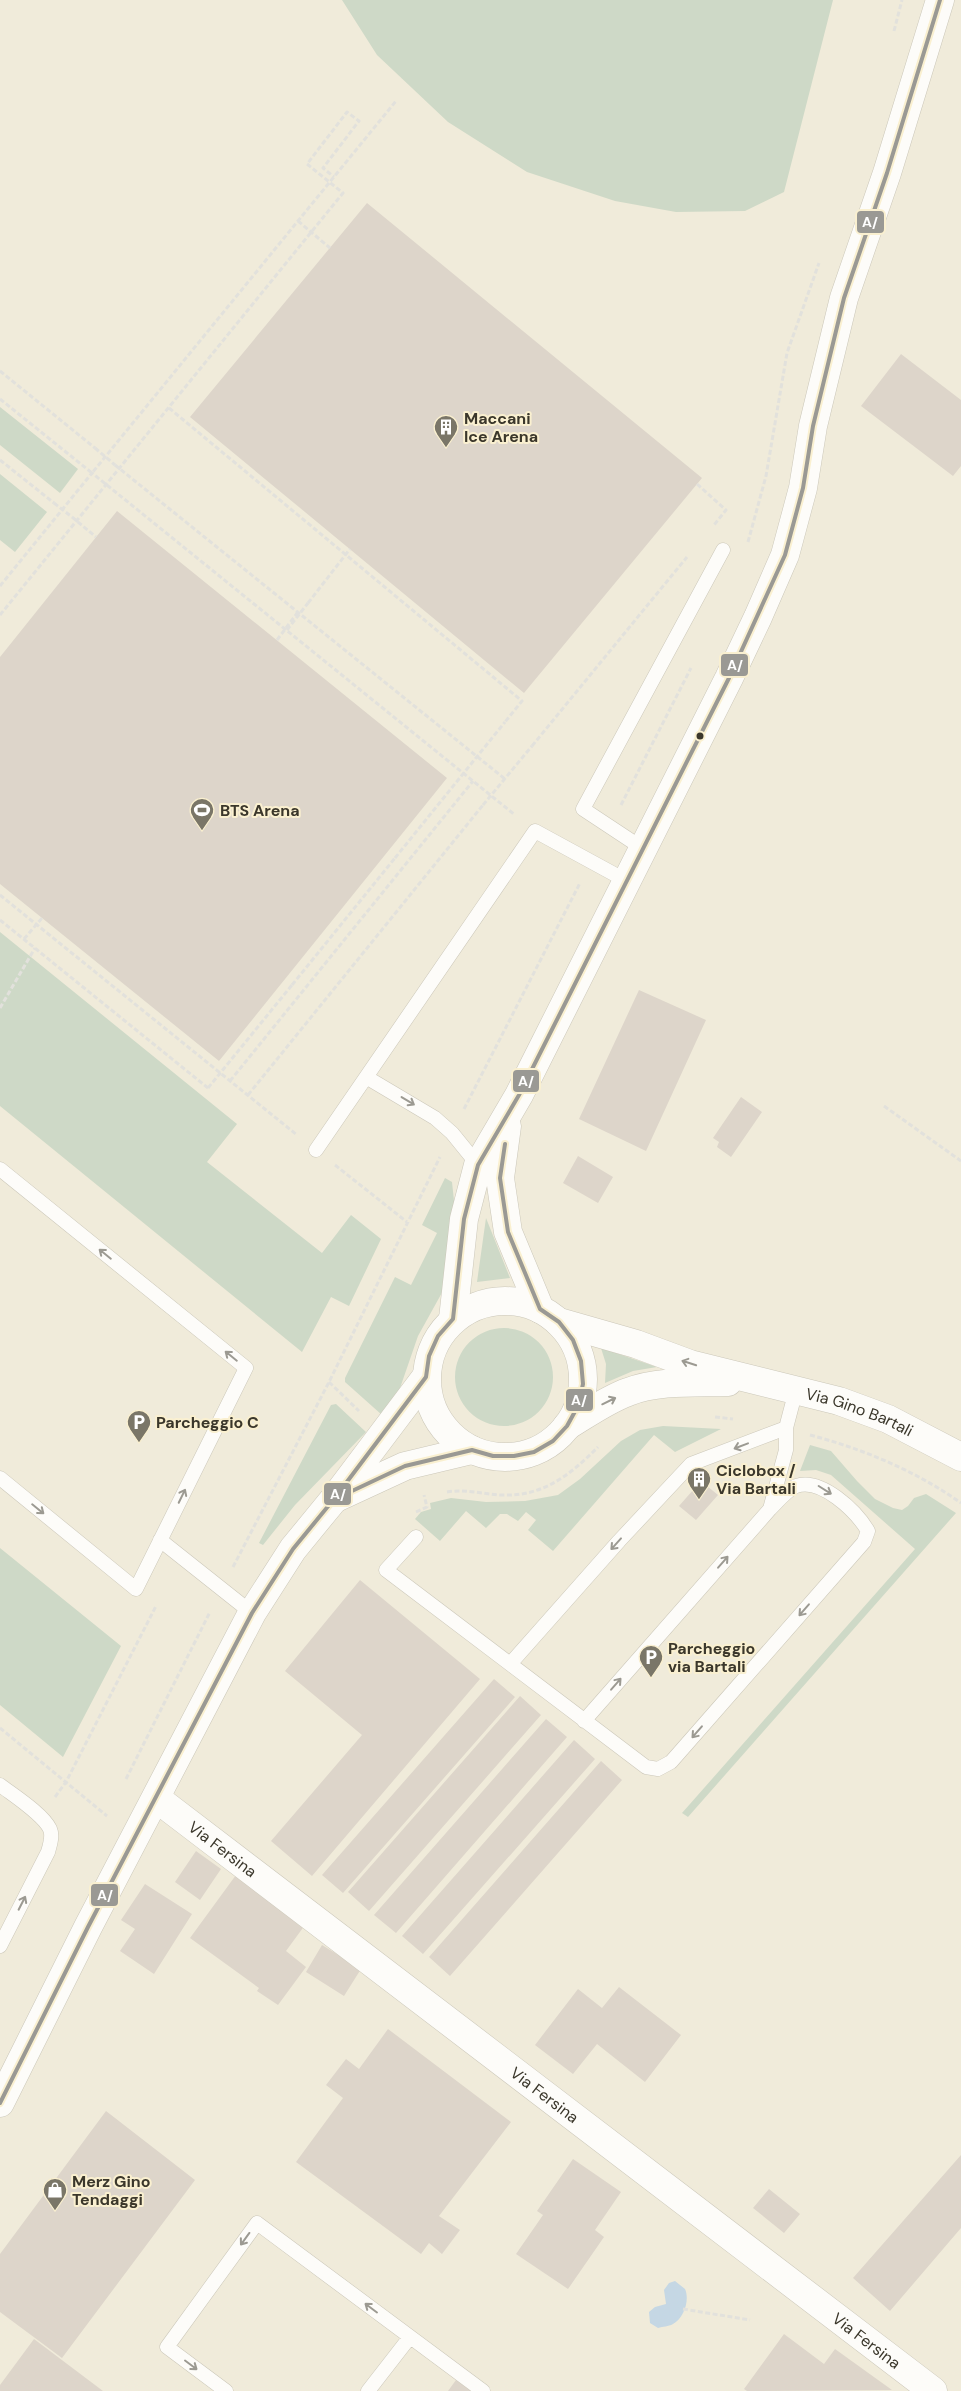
<svg xmlns="http://www.w3.org/2000/svg" width="961" height="2391" viewBox="0 0 961 2391" font-family="'DM Sans',sans-serif">
<style>
.green{fill:#ced9c7}
.water{fill:#c5d7e4}
.building{fill:#ddd5ca}
.lines{fill:none;stroke-linecap:round;stroke-linejoin:round}
.service-casing{stroke:#cbc7b9;stroke-width:15}
.minor-casing{stroke:#cbc7b9;stroke-width:29}
.tertiary-casing{stroke:#cbc7b9;stroke-width:29}
.path{stroke:#e2e1dc;stroke-width:3;stroke-dasharray:5 2.5;stroke-linecap:butt}
.service{stroke:#fdfcf9;stroke-width:14}
.minor{stroke:#fdfcf9;stroke-width:28}
.tertiary{stroke:#fdfcf9;stroke-width:28}
.path-bridge{stroke:#e2e1dc;stroke-width:3;stroke-dasharray:5 2.5;stroke-linecap:butt}
.bus-1-casing{stroke:#faf0d0;stroke-width:8}
.bus-1{stroke:#9a9994;stroke-width:4}
.oneway{stroke:#9c9a92}
.bus-dot{fill:#3b372b;stroke:#faf0d0;stroke-width:2}
.labels{text-anchor:middle;dominant-baseline:central;stroke-width:4;stroke-linejoin:round;paint-order:stroke}
.poi-label{font-size:16px;font-weight:bold;fill:#3b372b;stroke:#faf0d0;text-anchor:start}
.street-label{font-size:16px;fill:#3b372b;stroke:#faf0d0}
.line-badge{stroke:#faf0d0;stroke-width:2}
.badge-label{font-size:14px;text-anchor:middle;font-weight:bold;fill:#fff}
</style>
<rect width="100%" height="100%" fill="#f0ebda"/>
<!-- green -->
<path class="green" d="M342 0H833L784 192 745 211 676 212 615 201 527 172 448 122 377 55Z
M0 407 78 469 60 493 0 445Z
M0 474 47 512 15 552 0 540Z
M0 932 237 1124 207 1162 322 1253 351 1215 381 1239 349 1306 331 1297 302 1352 0 1106Z
M445 1178 452 1182 455 1210 444 1289 418 1336 399 1391 382 1415 345 1382V1378L395 1277 411 1285 437 1233 422 1225Z
M486 1218 510 1278 477 1282Z
M455 1377a49 49 0 1 1 98 0a49 49 0 1 1-98 0Z
M601 1348 657 1367 633 1371 605 1383 606 1364Z
M336 1404 366 1432 295 1505 263 1545 259 1543 331 1405Z
M663 1426 721 1429 675 1452 654 1435 553 1551 528 1530 536 1520 526 1512 518 1521 507 1514H500L486 1528 466 1511 440 1541 415 1519 421 1512 431 1509 430 1503 451 1498 486 1502 525 1501 558 1495 580 1479 621 1441 640 1430Z
M810 1445 831 1451 857 1481 875 1499 893 1508 902 1510 908 1506 914 1498 926 1494 956 1513 688 1817 682 1813 915 1549 831 1475 816 1470 800 1471Z
M0 1548 121 1646 63 1757 0 1705Z"/>
<!-- water -->
<path class="water" d="M675 2281 685 2289C690 2300 684 2318 673 2324 668 2327 663 2326 658 2328L650 2323 649 2312 655 2307 666 2304 664 2290 669 2283Z"/>
<!-- building -->
<path class="building" d="M367 203 702 478 524 693 190 417Z
M901 354 961 400V466L953 476 861 406Z
M117 511 447 778 219 1061 0 884V657Z
M639 990 706 1020 646 1151 579 1119Z
M741 1097 762 1112 731 1157 717 1147 719 1142 713 1138Z
M578 1156 613 1177 598 1203 563 1183Z
M701 1481 718 1495 696 1520 679 1506Z
M360 1580 480 1679 312 1876 271 1841 362 1735 285 1671Z
M494 1679 515 1697 343 1893 322 1875Z
M520 1696 541 1715 369 1911 348 1892Z
M546 1719 567 1737 396 1933 374 1915Z
M574 1740 595 1759 423 1954 402 1936Z
M601 1761 622 1780 450 1976 429 1957Z
M196 1851 221 1869 200 1900 175 1882Z
M236 1875 305 1925 286 1951 306 1967 278 2005 257 1991 259 1988 190 1938Z
M145 1884 192 1914 154 1974 120 1951 135 1929 121 1920Z
M322 1945 361 1969 344 1996 306 1972Z
M619 1987 681 2035 645 2082 597 2044 573 2074 535 2045 578 1989 602 2008Z
M388 2029 511 2122 439 2216 460 2230 442 2254 429 2243 421 2254 296 2162 343 2098 326 2085 346 2059 359 2069Z
M106 2111 195 2180 62 2358 0 2312V2254Z
M961 2155V2228L890 2311 853 2278Z
M573 2159 621 2192 595 2230 604 2237 568 2289 516 2254 543 2215 537 2211Z
M769 2189 800 2214 784 2233 753 2208Z
M784 2334 824 2364 835 2349 892 2390 747 2391 744 2389Z
M34 2339 103 2391H0V2385Z
M456 2380 471 2391H448Z"/>
<g class="lines">
<!-- service casing -->
<g class="service-casing">
<path id="service" d="M642 848 583 809 723 550
M366 1077 435 1118 452 1133 478 1165
M316 1150 535 831 625 880
M0 1169 246 1368 136 1589 0 1478
M416 1537 386 1570 646 1767 658 1769 671 1762 864 1542 868 1531C856 1511 821 1477 796 1486 787 1490 777 1502 770 1509
M160 1540 252 1613
M510 1664 619 1541 691 1464 786 1428
M584 1721 770 1509 786 1450V1428L796 1390
M0 1785C13 1795 43 1814 50 1829 53 1836 50 1845 48 1852L0 1946
M226 2391 167 2347 257 2223 483 2391
M368 2391 410 2337"/>
</g>
<!-- minor casing -->
<g class="minor-casing">
<g id="minor">
<path d="M507 1126 500 1178 508 1232 540 1309"/>
<path d="M453 1319 464 1219 478 1165 519 1095 729 678 758 617 785 555 803 488 813 426 844 298 887 173 940 0"/>
<path id="s1" d="M156 1798 933 2391"/>
</g>
</g>
<!-- tertiary casing -->
<g class="tertiary-casing">
<g id="tertiary">
<circle cx="505" cy="1379" r="78"/>
<path id="s2" d="M559 1322 636 1344 690 1364 839 1401 888 1419 961 1457"/>
<path d="M567 1426C587 1414 606 1400 628 1392 658 1380 697 1383 728 1382"/>
<path d="M338 1497 405 1466 472 1450"/>
<path d="M0 2103 88 1927 252 1613 293 1549 334 1499 426 1377"/>
</g>
</g>
<!-- path -->
<path class="path" d="M894 31 902 0
M298 221 330 248
M0 371 95 448
M0 399 92 473 396 101
M169 408 522 701 505 722
M0 460 54 503
M115 465 505 779
M697 484 726 510 714 525
M72 517 96 537
M748 542 766 476 787 353 819 263
M0 586 92 473 515 815
M0 615 343 193 307 164 347 112 359 121 323 168 334 177
M287 630 308 603
M532 746 687 557
M621 805 691 668
M0 895 297 1135
M0 920 208 1088
M292 985 395 858
M0 1008 35 948
M230 1081 473 781
M248 1095 483 805
M884 1106 961 1161
M464 1109 580 883
M335 1165 407 1222
M329 1382 359 1411
M715 1417 733 1419
M810 1435C863 1449 916 1471 961 1503
M447 1492C465 1489 483 1494 501 1495 543 1497 570 1475 598 1447
M416 1512 427 1507 424 1495
M233 1567 329 1382 440 1157
M0 1728 107 1816
M126 1779 210 1612
M55 1797 66 1782 156 1606
M683 2309 750 2320"/>
<!-- service -->
<use href="#service" class="service"/>
<!-- minor -->
<use href="#minor" class="minor"/>
<!-- tertiary -->
<use href="#tertiary" class="tertiary"/>
<!-- path-bridge -->
<path class="path-bridge" d="M95 448 115 465
M54 503 72 517
M308 603 350 549
M277 640 298 612
M483 805 532 746
M395 858 505 722
M24 939 42 918
M208 1088 292 985"/>
<!-- bus-1 casing -->
<g class="bus-1-casing">
<path id="bus-1" d="M335 1499 405 1466 472 1450 493 1456H514L534 1452 553 1441 567 1426 578 1406 583 1384 581 1361 573 1340 559 1322 540 1309 508 1232 500 1178 505 1144
M0 2103 88 1927 252 1613 293 1549 334 1499 426 1377 429 1356 438 1336 453 1319 464 1219 478 1165 519 1095 729 678 785 555 803 488 813 426 844 298 887 173 940 0"/>
</g>
<!-- bus-1 -->
<use href="#bus-1" class="bus-1"/>
</g>
<!-- one-way arrows -->
<defs><path id="oneway-shaft" d="M-6 0H5M1.5-3L5.5 0L1.5 3" fill="none" stroke-width="1.6" stroke-linecap="round" stroke-linejoin="round" transform="scale(1.25)"/></defs>
<g class="oneway">
<use href="#oneway-shaft" transform="translate(408 1101) rotate(31)"/>
<use href="#oneway-shaft" transform="translate(105 1254) rotate(-141)"/>
<use href="#oneway-shaft" transform="translate(231 1356) rotate(-141)"/>
<use href="#oneway-shaft" transform="translate(689 1363) rotate(-162)"/>
<use href="#oneway-shaft" transform="translate(609 1401) rotate(-26)"/>
<use href="#oneway-shaft" transform="translate(741 1446) rotate(159)"/>
<use href="#oneway-shaft" transform="translate(825 1490) rotate(32)"/>
<use href="#oneway-shaft" transform="translate(182 1496) rotate(-64)"/>
<use href="#oneway-shaft" transform="translate(38 1509) rotate(39)"/>
<use href="#oneway-shaft" transform="translate(616 1544) rotate(132)"/>
<use href="#oneway-shaft" transform="translate(723 1562) rotate(-49)"/>
<use href="#oneway-shaft" transform="translate(804 1610) rotate(131)"/>
<use href="#oneway-shaft" transform="translate(616 1684) rotate(-49)"/>
<use href="#oneway-shaft" transform="translate(697 1732) rotate(131)"/>
<use href="#oneway-shaft" transform="translate(22 1903) rotate(-63)"/>
<use href="#oneway-shaft" transform="translate(245 2239) rotate(126)"/>
<use href="#oneway-shaft" transform="translate(371 2308) rotate(-143)"/>
<use href="#oneway-shaft" transform="translate(191 2365) rotate(37)"/>
</g>
<!-- icons -->
<defs>
<g id="building-pin" transform="scale(1.25)"><path d="M0 17L-7.5 6A9.5 9.5 0 1 1 7.5 6Z" fill="#7a7668" stroke="#faf0d0"/><path d="M-4-6H4V6H1V3H-1V6H-4ZM-2.5-4.3h1.7v1.8h-1.7ZM.8-4.3h1.7v1.8H.8ZM-2.5-1h1.7V.8h-1.7ZM.8-1h1.7V.8H.8Z" fill="#fff"/></g>
<g id="stadium-pin" transform="scale(1.25)"><path d="M0 17L-7.5 6A9.5 9.5 0 1 1 7.5 6Z" fill="#7a7668" stroke="#faf0d0"/><path d="M0-5a6.5 5 0 1 0 0 10a6.5 5 0 1 0 0-10ZM-3.5-1.8h7v3.6h-7Z" fill="#fff"/></g>
<g id="parking-pin" transform="scale(1.25)"><path d="M0 17L-7.5 6A9.5 9.5 0 1 1 7.5 6Z" fill="#7a7668" stroke="#faf0d0"/><path d="M-3.5-5.5H1a3.5 3.5 0 0 1 0 7H-1V5.5H-3.5ZM-1-3.4V-.6H.8a1.4 1.4 0 0 0 0-2.8Z" fill="#fff"/></g>
<g id="shop-pin" transform="scale(1.25)"><path d="M0 17L-7.5 6A9.5 9.5 0 1 1 7.5 6Z" fill="#7a7668" stroke="#faf0d0"/><path d="M-5-2.5h2.3a2.7 3.5 0 0 1 5.4 0H5L5.5 6h-11ZM-1.5-2.5h3a1.5 2.3 0 0 0-3 0Z" fill="#fff"/></g>
</defs>
<g fill-rule="evenodd">
<use href="#building-pin" x="446" y="427"/>
<use href="#stadium-pin" x="202" y="810"/>
<use href="#parking-pin" x="139" y="1422"/>
<use href="#building-pin" x="699" y="1479"/>
<use href="#parking-pin" x="651" y="1657"/>
<use href="#shop-pin" x="55" y="2190"/>
</g>
<!-- markers -->
<circle class="bus-dot" cx="700" cy="736" r="4.5"/>
<g class="labels">
<!-- poi labels -->
<g class="poi-label">
<text x="464" y="418">Maccani<tspan x="464" dy="18">Ice Arena</tspan></text>
<text x="220" y="810">BTS Arena</text>
<text x="156" y="1422">Parcheggio C</text>
<text x="716" y="1470">Ciclobox /<tspan x="716" dy="18">Via Bartali</tspan></text>
<text x="668" y="1648">Parcheggio<tspan x="668" dy="18">via Bartali</tspan></text>
<text x="72" y="2181">Merz Gino<tspan x="72" dy="18">Tendaggi</tspan></text>
</g>
<!-- street labels -->
<g class="street-label">
<text stroke="none"><textPath href="#s2" startOffset="314">Via Gino Bartali</textPath></text>
<text stroke="none"><textPath href="#s1" startOffset="84">Via Fersina</textPath></text>
<text stroke="none"><textPath href="#s1" startOffset="489">Via Fersina</textPath></text>
<text stroke="none"><textPath href="#s1" startOffset="894">Via Fersina</textPath></text>
</g>
</g>
<g class="line-badge">
<rect x="856" y="210" width="29" height="24" rx="5" fill="#9a9994"/>
<rect x="720" y="653" width="29" height="24" rx="5" fill="#9a9994"/>
<rect x="512" y="1069" width="28" height="24" rx="5" fill="#9a9994"/>
<rect x="565" y="1388" width="29" height="24" rx="5" fill="#9a9994"/>
<rect x="323" y="1482" width="29" height="24" rx="5" fill="#9a9994"/>
<rect x="90" y="1883" width="29" height="24" rx="5" fill="#9a9994"/>
</g>
<g class="badge-label">
<text x="870" y="227">A/</text>
<text x="735" y="670">A/</text>
<text x="526" y="1086">A/</text>
<text x="579" y="1405">A/</text>
<text x="338" y="1499">A/</text>
<text x="105" y="1900">A/</text>
</g>
</svg>
